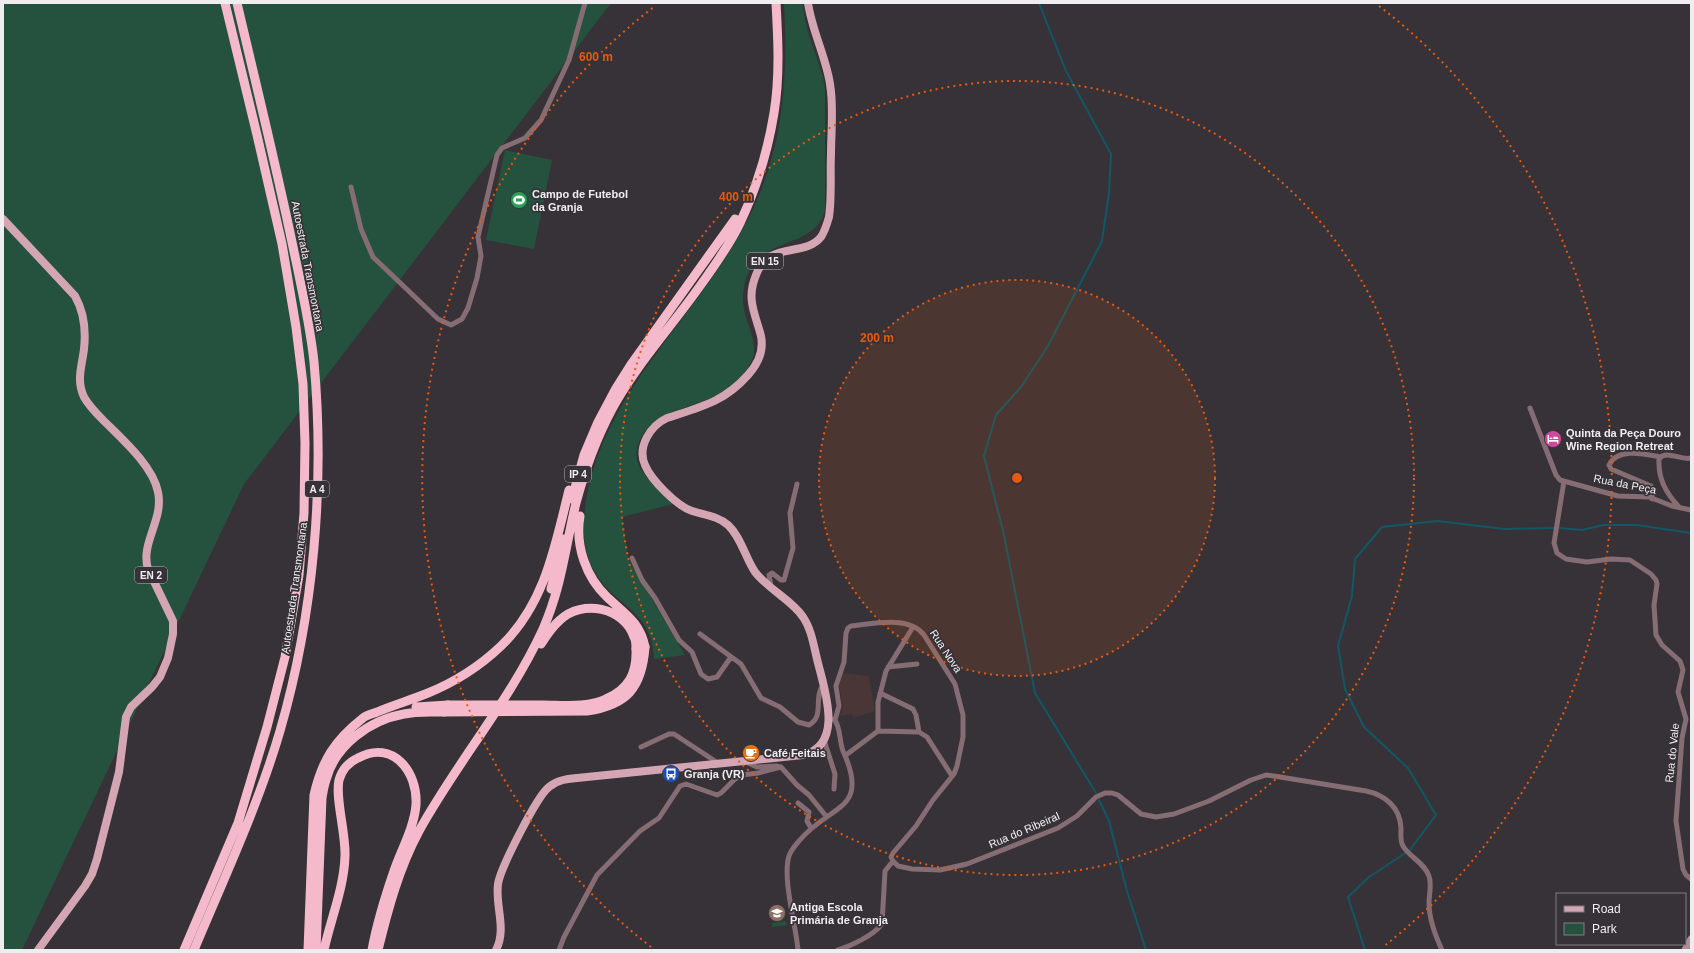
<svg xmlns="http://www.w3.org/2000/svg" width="1694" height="953" viewBox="0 0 1694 953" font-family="Arial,sans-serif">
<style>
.industrial{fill:#4a3537}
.green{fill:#24523e}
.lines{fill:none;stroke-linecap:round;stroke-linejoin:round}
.stream{stroke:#105866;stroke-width:2}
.street{stroke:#856d73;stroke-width:5}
.secondary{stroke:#b28c97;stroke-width:7}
.primary{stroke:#d4a5b2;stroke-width:8}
.highway{stroke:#f4bacb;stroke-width:9}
.highway-bridge{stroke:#f4bacb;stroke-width:9}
.ring{fill:none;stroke:#e8590c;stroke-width:2;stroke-dasharray:2 4}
.labels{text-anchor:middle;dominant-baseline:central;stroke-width:3.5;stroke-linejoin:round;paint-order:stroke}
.shield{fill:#373237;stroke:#b8b5b8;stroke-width:1}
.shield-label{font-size:10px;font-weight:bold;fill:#f0edf0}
.poi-label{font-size:11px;font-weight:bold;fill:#f0edf0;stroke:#373237;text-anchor:start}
.street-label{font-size:11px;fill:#f0edf0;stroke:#373237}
.centre{fill:#e8590c;stroke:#373237;stroke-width:2}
.ring-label{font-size:12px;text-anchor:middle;font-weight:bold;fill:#e8590c;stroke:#373237;stroke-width:3.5;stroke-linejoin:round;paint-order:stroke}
</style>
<rect width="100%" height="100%" fill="#373237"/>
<!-- industrial -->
<path class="industrial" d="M843 673 869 676 875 711 853 718 852 714 840 716 843 706 839 686Z"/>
<!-- green -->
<path class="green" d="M3 3H611L244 484 22 950H3Z
M784 3H802L807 29 823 77 825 90V210C817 244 774 239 755 262 743 276 740 299 746 317 750 331 758 346 752 360 747 371 737 384 727 390 699 408 653 408 639 442 635 451 636 460 640 468 649 482 662 493 673 504L622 517 628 559 685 655 654 659C652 618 630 612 605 586 589 569 582 544 584 521 591 407 687 328 740 234 782 162 789 85 784 3Z
M505 150 552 160 534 249 486 240Z
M786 921 787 925 772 927V923Z"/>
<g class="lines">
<!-- stream -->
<path class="stream" d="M1039 3 1066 71 1111 154 1109 193 1102 241 1048 346 1021 387 996 415 984 456 1004 535 1035 693 1096 793
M1560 528 1582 530 1603 525H1637L1691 533
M1099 800 1109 821 1127 891 1146 950
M1365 950 1348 897 1369 877 1410 850 1436 815 1408 768 1364 727 1345 689 1338 646 1352 596 1355 559 1382 527 1437 521 1505 529 1554 528"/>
<!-- street -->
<path class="street" d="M351 187 361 229 373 257 438 319 451 325 462 319 468 308 477 278 481 256 478 237 497 155 502 148 525 138 541 120 569 60 585 3
M1530 408 1556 475 1560 480 1618 496 1649 497 1672 506 1691 510
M1564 481 1554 543 1557 553 1566 559 1587 562 1611 559 1630 560 1651 574 1656 580 1657 584 1654 605 1656 635 1662 645 1680 661 1683 670 1678 692 1686 719 1682 738 1676 821 1683 869 1686 875 1691 879
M1652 499 1653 491 1651 486 1611 469 1609 465C1618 447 1645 454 1661 457
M1679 507C1666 493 1658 479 1659 459 1666 449 1681 461 1691 458
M632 558 642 580 655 598 679 640 692 652 701 674 708 679 717 677 731 657
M771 587 769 575 772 573 781 580H784L793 548 790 513 797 484
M700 634 741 664 761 698 780 707 798 722 809 725C825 716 813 699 823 685
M888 667 917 664
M880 693 913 709 916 715 919 732
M835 720 839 706 836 686 844 662 846 633 848 628 851 626C873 624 909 615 924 635L955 684 963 715V737L957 766 954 774 933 800 916 826 893 853 891 857 893 861 898 866 912 869 940 870 967 864 1058 828 1077 816 1096 797 1105 793H1112L1118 795 1141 814 1156 817 1174 814 1209 801 1251 780 1266 775 1274 776 1366 791C1385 795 1400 807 1401 828 1401 834 1400 841 1403 846 1410 858 1424 862 1429 876 1432 884 1429 895 1429 903 1429 920 1435 935 1442 950
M878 731V702L886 671 913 627
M824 740 835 774 834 789
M641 747 669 734H674L718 763
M846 755 878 731 919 732 927 737 952 776
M746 762 757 767 776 766 781 767 797 785 809 795 826 816
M798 803 809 812 807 821 811 828
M559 950 564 937 597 875 640 831 659 818 680 786 686 784 717 795 721 793 735 779 742 775 758 773 781 767
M798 950C796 925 782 878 789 856 791 850 795 846 799 841 829 804 871 812 843 751 839 741 841 727 834 719
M838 950C851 946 874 935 882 924L885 871 893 861"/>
<!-- secondary -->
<path class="secondary" d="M1685 950 1691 939"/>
<!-- primary -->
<path class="primary" d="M3 219 75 296C84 312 86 331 84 349 82 366 76 380 84 397 89 406 96 413 103 420 122 439 153 466 158 492 164 520 140 543 148 569L173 621V634L168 658 160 677 152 687 131 707 126 717 119 772 97 859 92 874 85 886 38 950
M496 950C507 929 495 906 498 884 500 869 537 796 549 787 557 780 567 779 577 778L803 755C844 745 825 691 818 663 814 648 812 630 803 617 792 600 769 590 755 572 745 557 741 537 728 525 718 516 704 515 692 511 677 506 651 480 645 465 637 447 650 426 667 418 701 407 724 402 748 375 758 364 764 351 761 336 755 313 746 299 756 275 769 240 804 258 821 237 825 231 827 224 829 217 832 197 830 175 831 154 831 131 834 107 830 84 826 57 812 31 808 3"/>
<!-- highway -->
<path class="highway" d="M572 499 584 455 598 422 615 390 632 363 735 219
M580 516C575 546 586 577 607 597 625 614 640 622 645 647
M551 589 563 539
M541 644C546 636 552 627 560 620 582 599 624 607 634 637 636 640 636 645 636 649
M416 707 448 705
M184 950 238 823 267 727 285 657 299 575 304 513 305 443 303 384 296 327 282 244 257 135 225 3
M194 950C224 878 258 806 280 731 314 614 325 484 314 362 310 324 301 285 293 247 276 165 256 84 237 3
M308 950 314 795C322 760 335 740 363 718 367 715 372 714 377 712 393 705 411 700 428 693 455 682 480 666 501 646 545 604 555 546 569 490
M316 950 322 798C323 792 324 785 326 780 335 745 370 720 404 714 417 711 431 712 444 712
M324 950C331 918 344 888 345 856 346 834 335 798 339 780 342 770 349 762 358 758 393 739 418 772 416 805 414 828 401 850 394 871 385 897 377 923 372 950
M378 950C388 909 399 868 419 831 457 762 510 701 543 629 562 586 565 548 576 503 584 473 597 437 612 409 636 365 671 327 700 286 713 268 731 242 740 223 756 189 768 150 774 113 780 77 778 39 776 3"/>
<!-- highway-bridge -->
<path class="highway-bridge" d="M448 705C480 705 511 705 543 705 562 705 588 708 606 699 629 689 637 673 636 649
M444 712 587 711C627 705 642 688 645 647"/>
</g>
<!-- distance rings -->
<circle cx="1017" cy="478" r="198" fill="#e8590c" fill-opacity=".12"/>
<g class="ring">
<circle cx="1017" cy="478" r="198"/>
<circle cx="1017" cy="478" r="397"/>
<path d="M651 947A595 595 0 0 1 655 6M1379 6A595 595 0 0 1 1383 947"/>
</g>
<!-- icons -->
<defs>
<g id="stadium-disc" transform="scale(0.9)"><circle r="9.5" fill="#2e9e5b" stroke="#373237"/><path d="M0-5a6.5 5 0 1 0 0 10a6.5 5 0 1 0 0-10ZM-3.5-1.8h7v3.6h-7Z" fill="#fff"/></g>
<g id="hotel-disc" transform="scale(0.9)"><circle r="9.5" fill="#d1479c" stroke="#373237"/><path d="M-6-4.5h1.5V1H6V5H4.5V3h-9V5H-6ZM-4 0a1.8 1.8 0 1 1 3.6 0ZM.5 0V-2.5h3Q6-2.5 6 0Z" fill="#fff"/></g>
<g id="cafe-disc" transform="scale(0.9)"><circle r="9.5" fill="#e8710a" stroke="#373237"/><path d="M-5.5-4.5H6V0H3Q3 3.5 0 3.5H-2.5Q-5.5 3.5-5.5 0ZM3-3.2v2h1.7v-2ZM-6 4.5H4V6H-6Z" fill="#fff"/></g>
<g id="bus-disc" transform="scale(0.9)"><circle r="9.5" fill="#1a4fb4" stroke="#373237"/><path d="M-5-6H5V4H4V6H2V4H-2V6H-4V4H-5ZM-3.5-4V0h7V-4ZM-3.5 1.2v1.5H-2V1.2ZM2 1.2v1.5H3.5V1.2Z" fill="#fff"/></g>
<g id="school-disc" transform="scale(0.9)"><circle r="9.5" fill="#8d6e63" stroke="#373237"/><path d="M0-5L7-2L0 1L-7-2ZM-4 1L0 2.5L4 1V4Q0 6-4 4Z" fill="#fff"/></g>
</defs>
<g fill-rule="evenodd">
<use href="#stadium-disc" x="519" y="200"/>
<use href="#hotel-disc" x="1553" y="439"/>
<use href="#cafe-disc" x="751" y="753"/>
<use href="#bus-disc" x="671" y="774"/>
<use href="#school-disc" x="777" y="913"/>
</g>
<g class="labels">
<!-- shield labels -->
<g class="shield">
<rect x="747" y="253" width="36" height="16" rx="3"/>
<rect x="565" y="466" width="26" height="16" rx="3"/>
<rect x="305" y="481" width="24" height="16" rx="3"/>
<rect x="135" y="567" width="32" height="16" rx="3"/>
</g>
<g class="shield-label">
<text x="765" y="261">EN 15</text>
<text x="578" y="474">IP 4</text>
<text x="317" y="489">A 4</text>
<text x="151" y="575">EN 2</text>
</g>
<!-- poi labels -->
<g class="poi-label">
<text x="532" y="194">Campo de Futebol<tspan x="532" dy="13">da Granja</tspan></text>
<text x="1566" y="433">Quinta da Peça Douro<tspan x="1566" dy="13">Wine Region Retreat</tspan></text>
<text x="764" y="753">Café Feitais</text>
<text x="684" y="774">Granja (VR)</text>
<text x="790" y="907">Antiga Escola<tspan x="790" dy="13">Primária de Granja</tspan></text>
</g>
<!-- street labels -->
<g class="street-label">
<text transform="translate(308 266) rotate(79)">Autoestrada Transmontana</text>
<text transform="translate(1625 484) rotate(11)">Rua da Peça</text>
<text transform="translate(294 588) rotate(-82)">Autoestrada Transmontana</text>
<text transform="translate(946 651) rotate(57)">Rua Nova</text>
<text transform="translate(1672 753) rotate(-84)">Rua do Vale</text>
<text transform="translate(1024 830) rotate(-23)">Rua do Ribeiral</text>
</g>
</g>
<circle cx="1017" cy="478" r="6" class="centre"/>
<g class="ring-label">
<text x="596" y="61">600 m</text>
<text x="736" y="201">400 m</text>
<text x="877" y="342">200 m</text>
</g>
<!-- border -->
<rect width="1694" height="953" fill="none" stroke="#f0edf0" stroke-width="8"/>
<!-- legend -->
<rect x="1556" y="893" width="130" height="52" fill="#373237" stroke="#817d81"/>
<rect x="1564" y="906" width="20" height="6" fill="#d4a5b2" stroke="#817d81"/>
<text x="1592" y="913" font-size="12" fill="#f0edf0">Road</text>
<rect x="1564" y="923" width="20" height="12" fill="#24523e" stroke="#817d81"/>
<text x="1592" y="933" font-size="12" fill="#f0edf0">Park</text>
</svg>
